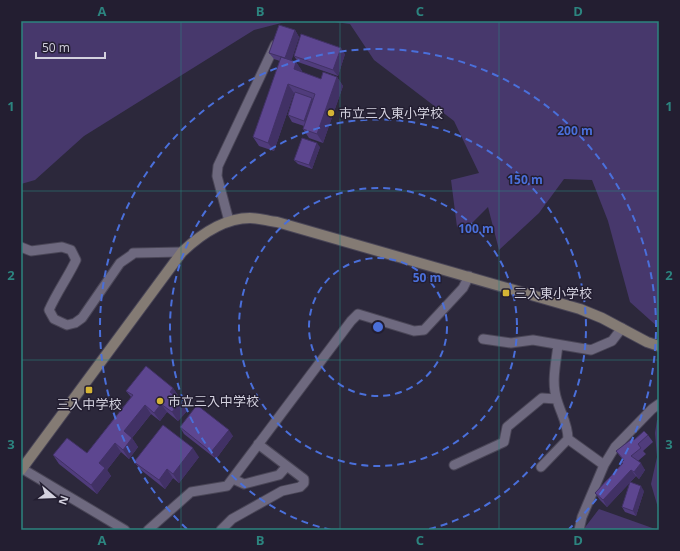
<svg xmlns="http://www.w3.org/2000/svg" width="680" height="551" viewBox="0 0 680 551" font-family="'Open Sans','Noto Sans JP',sans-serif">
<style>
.green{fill:#47386c}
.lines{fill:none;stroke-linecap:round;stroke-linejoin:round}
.street-casing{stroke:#4a4657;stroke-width:11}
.secondary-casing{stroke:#4a4657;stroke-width:12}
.street{stroke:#6e697f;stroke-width:9}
.secondary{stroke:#847b74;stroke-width:10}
.wall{fill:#503c7c}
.shaded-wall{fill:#413165}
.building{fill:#5d4690;stroke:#413165}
.grid{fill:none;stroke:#2c847f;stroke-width:1;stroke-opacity:0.55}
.ring{fill:none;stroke:#4a6fda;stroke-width:2;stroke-dasharray:7 5}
.poi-dot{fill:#d5b535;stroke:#231e31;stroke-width:1.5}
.labels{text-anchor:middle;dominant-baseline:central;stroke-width:3;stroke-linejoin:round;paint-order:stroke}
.poi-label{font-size:13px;fill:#d3d1de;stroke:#231e31;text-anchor:start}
.centre{fill:#4a6fda;stroke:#231e31;stroke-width:2}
.ring-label{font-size:12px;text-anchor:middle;font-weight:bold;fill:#4a6fda;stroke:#231e31;stroke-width:3;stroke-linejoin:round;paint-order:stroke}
.neatline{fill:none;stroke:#2c847f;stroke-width:1.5}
.grid-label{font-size:13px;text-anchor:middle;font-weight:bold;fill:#2c847f}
</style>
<rect width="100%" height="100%" fill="#2c283b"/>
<!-- green -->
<path class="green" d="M21 21H289L254 30 84 136 35 180 21 184Z
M327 21H659V328L630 302 608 221 592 180 564 179 539 213 499 250 488 207 465 230 457 227 451 180 479 173 454 121 374 60 350 24Z
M657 420H659V511L651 484 657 457 655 433Z
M599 509 658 530H583Z"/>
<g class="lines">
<!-- street casing -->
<g class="street-casing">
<path id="street" d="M229 221 217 176 218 166 275 45
M21 247 31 251 62 247 71 250 76 260C68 277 57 292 49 310L54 319 67 325 75 323 82 318 120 263 133 254V253L182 252
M483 339 511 343 533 340 591 350 612 341 622 328
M568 439 604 465
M454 465 504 442 507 427 542 398 556 399
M541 467 568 439C568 424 561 414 557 400 551 383 556 363 558 345
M21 468 125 530
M233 479 244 484 279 475 287 466
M148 530 191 492 227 486 351 321 358 314 414 331 424 330 463 288 469 276
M221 530 232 519 282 491 300 487 304 483V479L258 444
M579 530 582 517 604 465 615 447 652 409 659 404"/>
</g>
<!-- secondary casing -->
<g class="secondary-casing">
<path id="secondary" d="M21 470 182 252C200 235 223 218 250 218 259 218 268 221 277 222L580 309 602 318 647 342 659 346"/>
</g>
<!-- street -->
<use href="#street" class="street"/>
<!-- secondary -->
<use href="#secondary" class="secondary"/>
</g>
<!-- wall -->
<path class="wall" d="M295 30 299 37 291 61 296 62 302 71V72L321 79 337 77 343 86 323 143 309 138 303 129 304 126 292 122 288 115 295 93H294L274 151 259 146 253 137 280 61 274 59 269 53Z
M345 54 338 76 298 62 294 56Z
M320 147 312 169 298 164 294 160Z
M173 388 179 397 178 398 181 401 188 410 178 421 167 412 160 421 151 414 132 438 138 447 129 459 121 452 107 470 111 476 97 494 59 464 53 455 87 453 131 397 126 391Z
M180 427 233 436 216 459 184 434Z
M648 435 653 442 643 451 646 454 638 461 645 470 639 479 636 476 607 507 600 500 595 493 622 464 621 463 623 460 616 451 634 440Z
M199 457 179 483 173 478 165 489 141 470 134 462Z
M644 491 636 516 625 512 622 507Z"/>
<!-- shaded-wall -->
<path class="shaded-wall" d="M295 30 299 37 290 65 285 58Z
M341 48 345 54 338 76 333 70Z
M296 62 302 71 300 78 294 69Z
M337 77 343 86 323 143 317 134Z
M288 84 294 93 274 151 268 143Z
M312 98 317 105 309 127 304 121Z
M317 143 320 147 312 169 309 165Z
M173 388 179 397 176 401 170 392Z
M181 401 188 410 178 421 172 412Z
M161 404 167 412 160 421 154 413Z
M145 405 151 414 130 440 124 431Z
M229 430 233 436 216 459 211 452Z
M132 438 138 447 129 459 123 450Z
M115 443 121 452 107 470 111 476 97 494 91 485 99 463Z
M193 448 199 457 179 483 173 474Z
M641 463 645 470 639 479 634 472Z
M167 469 173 478 165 489 159 480Z
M631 470 636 476 607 507 603 500Z
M641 486 644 491 636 516 633 511Z"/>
<!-- building -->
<path class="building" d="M279 25 295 30 285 58 269 53Z
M301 34 341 48 333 70 294 56Z
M281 57 296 62 294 69 321 79 323 72 337 77 317 134 303 129 315 94 288 84 268 143 253 137Z
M295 92 312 98 304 121 288 115Z
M302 138 317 143 309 165 294 160Z
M146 366 173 388 170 392 181 401 172 412 161 404 154 413 145 405 124 431 132 438 123 450 115 443 99 463 105 468 91 485 53 455 67 438 87 453 133 395 126 391Z
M197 405 229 430 211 452 180 427Z
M163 425 193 448 173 474 167 469 159 480 134 462Z
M644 431 648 435 638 444 641 448 631 456 641 463 634 472 631 470 603 500 595 493 623 463H621L624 460 616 451 633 438 634 440Z
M630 482 641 486 633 511 622 507Z"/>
<!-- grid -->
<path class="grid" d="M181 21V530M340 21V530M499 21V530M21 191H659M21 360H659"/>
<!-- distance rings -->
<g class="ring">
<circle cx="378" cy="327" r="69"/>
<circle cx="378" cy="327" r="139"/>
<path d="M331 530A208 208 0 1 1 425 530"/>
<path d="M187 529A278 278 0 1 1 569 529"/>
</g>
<!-- markers -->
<g class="poi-dot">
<circle cx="331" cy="113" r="4"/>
<rect x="502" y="289" width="8" height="8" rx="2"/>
<rect x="85" y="386" width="8" height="8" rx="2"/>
<circle cx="160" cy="401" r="4"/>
</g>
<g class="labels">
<!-- poi labels -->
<g class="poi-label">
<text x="339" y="113">市立三入東小学校</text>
<text x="514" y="293">三入東小学校</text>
<text x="168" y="401">市立三入中学校</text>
<text x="89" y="404" text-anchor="middle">三入中学校</text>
</g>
</g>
<circle cx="378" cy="327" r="6" class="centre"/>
<g class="ring-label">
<text x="575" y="135">200 m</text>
<text x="525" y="184">150 m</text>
<text x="476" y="233">100 m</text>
<text x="427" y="282">50 m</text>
</g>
<!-- border -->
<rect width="680" height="551" fill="none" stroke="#231e31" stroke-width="44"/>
<!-- north arrow -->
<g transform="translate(54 497) rotate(109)" stroke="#231e31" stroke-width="3" paint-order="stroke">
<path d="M0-3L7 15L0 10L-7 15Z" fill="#d3d1de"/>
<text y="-6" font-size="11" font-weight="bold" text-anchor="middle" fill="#d3d1de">N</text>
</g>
<!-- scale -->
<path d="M36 52v6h69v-6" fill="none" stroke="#d3d1de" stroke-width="2"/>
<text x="42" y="52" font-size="12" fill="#d3d1de" stroke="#231e31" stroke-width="3" paint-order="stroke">50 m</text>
<rect x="22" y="22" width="636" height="507" class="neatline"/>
<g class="grid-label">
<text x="102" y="16">A</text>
<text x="260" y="16">B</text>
<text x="420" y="16">C</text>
<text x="578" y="16">D</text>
<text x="11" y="111">1</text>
<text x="669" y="111">1</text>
<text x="11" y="280">2</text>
<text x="669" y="280">2</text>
<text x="11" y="449">3</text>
<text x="669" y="449">3</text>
<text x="102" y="545">A</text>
<text x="260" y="545">B</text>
<text x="420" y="545">C</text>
<text x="578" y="545">D</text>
</g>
</svg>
